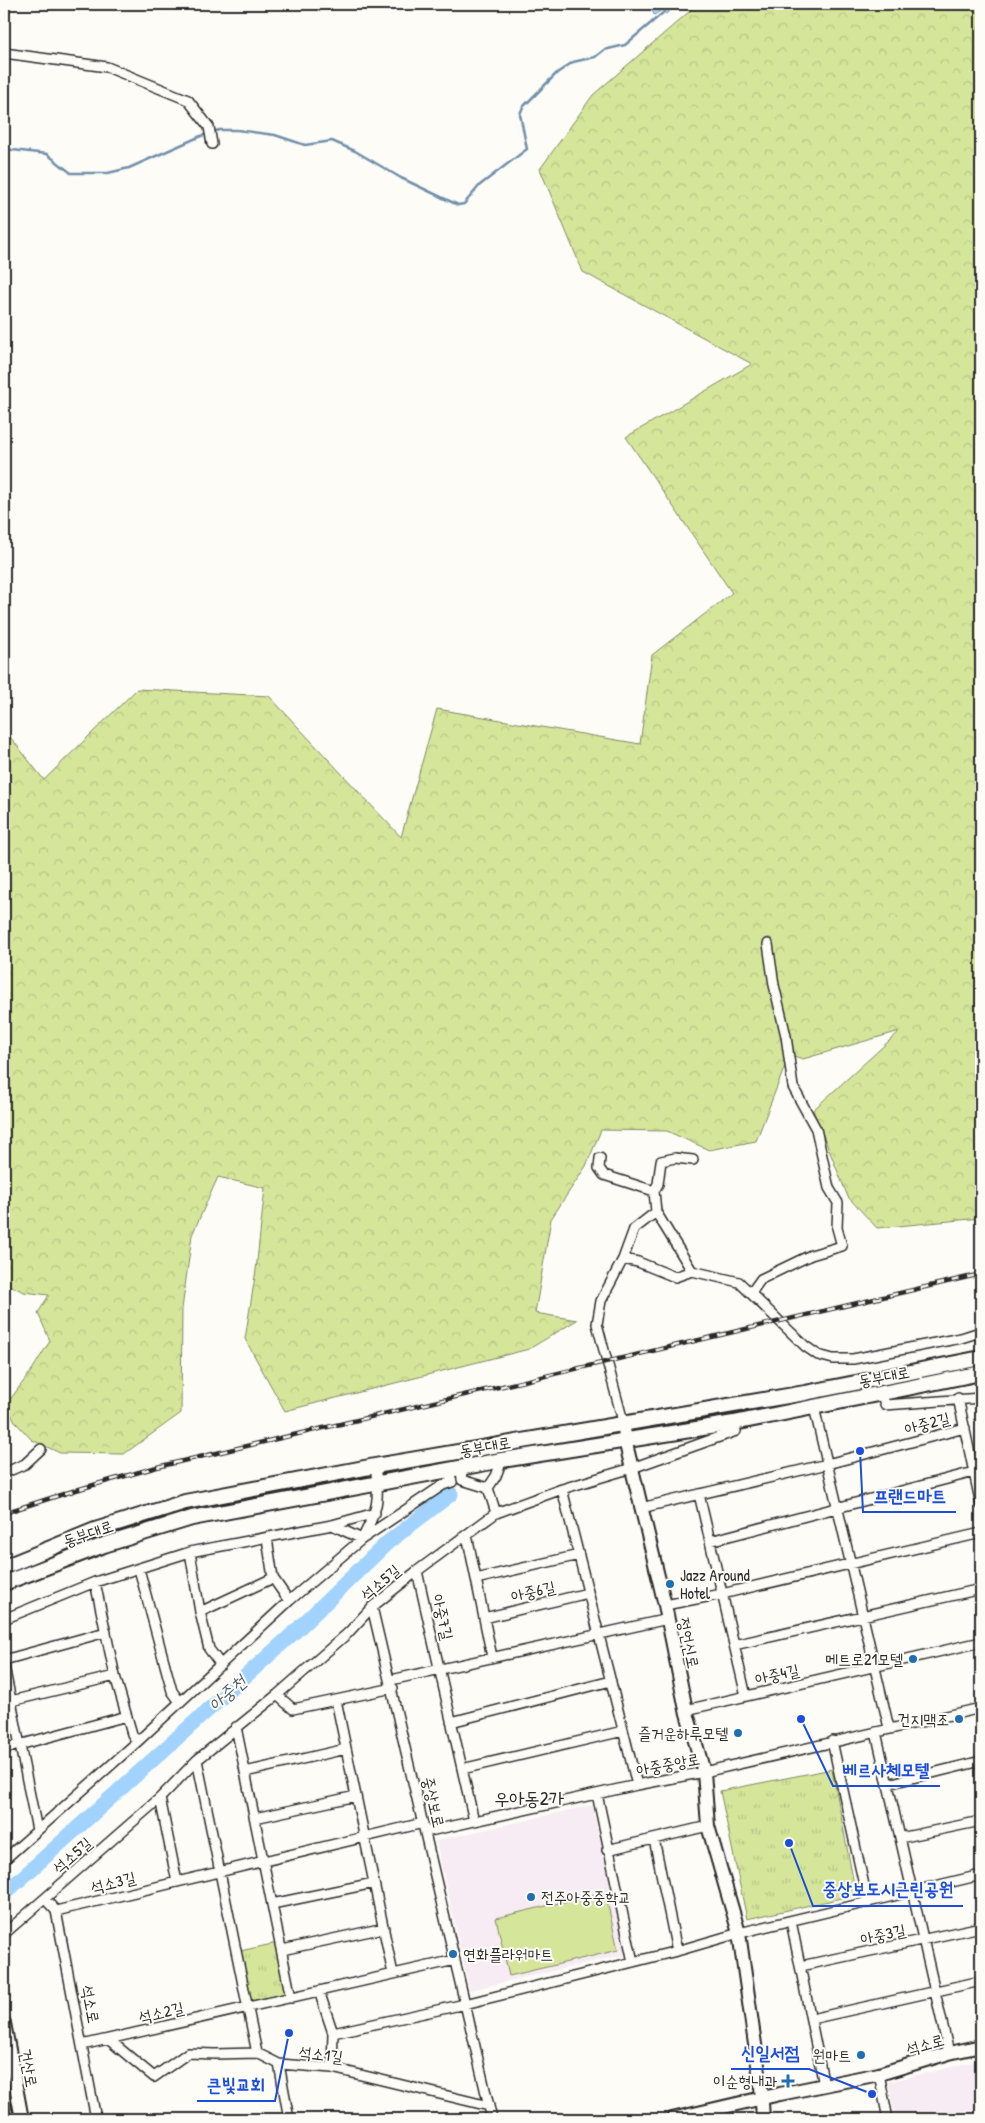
<svg xmlns="http://www.w3.org/2000/svg" width="985" height="2123" viewBox="0 0 985 2123" font-family="'Patrick Hand','Poor Story',sans-serif">
<style>
.built{fill:#f7ebf4}
.forest{fill:url(#forest-crowns);stroke:#808862}
.park{fill:url(#park-tufts);stroke:#808862}
.pitch{fill:#d5e69a;stroke:#808862}
.water{fill:url(#water-ripples);stroke:#7290aa}
.lines{fill:none;stroke-linecap:round;stroke-linejoin:round}
.stream{stroke:#7290aa;stroke-width:2.5}
.river{stroke:#a1d3fe;stroke-width:15}
.street-casing{stroke:#2b2b2b;stroke-width:12}
.secondary-casing{stroke:#2b2b2b;stroke-width:16}
.primary-casing{stroke:#2b2b2b;stroke-width:18}
.street{stroke:#fdfcf7;stroke-width:9}
.secondary{stroke:#fdfcf7;stroke-width:12}
.primary{stroke:#fdfcf7;stroke-width:14}
.rail-casing{stroke:#2b2b2b;stroke-width:4.5}
.rail{stroke:#fdfcf7;stroke-width:2.5;stroke-dasharray:8;stroke-linecap:butt}
.poi-dot{fill:#1f6fb2;stroke:#fdfcf7;stroke-width:2}
.labels{text-anchor:middle;dominant-baseline:central;stroke-width:4;stroke-linejoin:round;paint-order:stroke}
.street-label{font-size:16px;fill:#2b2b2b;stroke:#fdfcf7}
.poi-label{font-size:16px;fill:#2b2b2b;stroke:#fdfcf7;text-anchor:end}
.water-label{font-size:18px;font-style:italic;fill:#4e5d6a;stroke:#fdfcf7}
.quarter-label{font-size:19px;fill:#2b2b2b;stroke:#fdfcf7}
.leader{fill:none;stroke:#1d4ed8;stroke-width:2}
.callout-dot{fill:#1d4ed8;stroke:#fdfcf7;stroke-width:2}
.callout-label{font-size:18px;text-anchor:middle;font-weight:bold;fill:#1d4ed8;stroke:#fdfcf7;stroke-width:4;stroke-linejoin:round;paint-order:stroke}
</style>
<defs>
<pattern id="forest-crowns" width="20" height="18" patternUnits="userSpaceOnUse" patternTransform="scale(1.25)"><rect width="20" height="18" fill="#d5e69a"/><path d="M2 6a3 3 0 1 1 6 0M12 15a3 3 0 1 1 6 0" fill="none" stroke="#b7c585"/></pattern>
<pattern id="park-tufts" width="24" height="20" patternUnits="userSpaceOnUse" patternTransform="scale(1.25)"><rect width="24" height="20" fill="#d5e69a"/><path d="M3 7l-1-3M5 7V3M7 7l1-3M15 17l-1-3M17 17v-4M19 17l1-3" fill="none" stroke="#b7c585"/></pattern>
<pattern id="water-ripples" width="26" height="14" patternUnits="userSpaceOnUse" patternTransform="scale(1.25)"><rect width="26" height="14" fill="#a1d3fe"/><path d="M2 4q2-2 4 0t4 0M15 11q2-2 4 0t4 0" fill="none" stroke="#8bb5da"/></pattern>
</defs>
<rect width="100%" height="100%" fill="#fdfcf7"/>
<filter id="ink" filterUnits="userSpaceOnUse"><feTurbulence type="fractalNoise" baseFrequency=".02" numOctaves="2"/><feDisplacementMap in="SourceGraphic" scale="10" xChannelSelector="R" yChannelSelector="G"/><feConvolveMatrix kernelMatrix="1 2 1 2 8 2 1 2 1" color-interpolation-filters="sRGB"/></filter>
<g filter="url(#ink)">
<!-- built -->
<path class="built" d="M592 1805 626 1954 470 1990 436 1841Z
M981 2060V2119H896L888 2082Z"/>
<!-- forest -->
<path class="forest" d="M698 4H981V1218L877 1228 848 1197 813 1110 900 1031 803 1059 791 1055 785 1066 756 1141 709 1150 667 1131 601 1130 586 1166 551 1219 535 1313 577 1320 529 1349 285 1411 245 1339 256 1270 265 1188 218 1177 192 1235 182 1309 181 1413 124 1454 60 1453 32 1440 16 1423 6 1405 32 1370 50 1341 38 1313 49 1295 24 1292 7 1284 4 1285V729L44 780 137 689 269 696 401 837 437 709 640 744 652 655 732 593 626 437 752 364 583 272 540 169 593 95Z"/>
<!-- park -->
<path class="park" d="M832 1769 856 1895 747 1919 720 1791Z
M277 1943 288 1997 249 2005 240 1951Z"/>
<!-- pitch -->
<path class="pitch" d="M605 1892 618 1950 509 1976 496 1918Z"/>
<!-- water -->
<path class="water" d="M650 4H675V6L666 14 662 10 654 15Z"/>
<g class="lines">
<!-- stream -->
<path class="stream" d="M4 149 47 154 71 173H108L129 168 201 136 219 130H237L275 135 305 145 332 141 355 151 401 178 458 205 464 204 480 185 527 149 520 114 523 107 557 73 573 62 595 57 604 50 625 45 664 12"/>
<!-- river -->
<path class="river" d="M4 1894 298 1629 387 1543 451 1494"/>
<!-- street casing -->
<g class="street-casing">
<path id="street" d="M4 53 107 67 188 100 209 127 212 144
M600 1158 599 1168 604 1175 654 1191
M623 1259 634 1229 656 1212
M692 1271 656 1212 654 1191 658 1184 661 1161 675 1158 693 1160
M751 1293 761 1279 811 1255 842 1246 837 1228 838 1203 829 1188 816 1129 793 1087 786 1036 774 985 768 944
M882 1394 885 1405 981 1398
M958 1398 981 1505
M814 1407 889 1728
M624 1425 597 1324 601 1301 623 1259 638 1262 675 1277 692 1271 739 1282 805 1346 818 1355 833 1359H853L961 1338 980 1332 981 1337
M461 1468 462 1480 488 1488
M4 1473 25 1464 41 1449
M488 1488 496 1476 502 1460
M488 1488 496 1513
M562 1489 637 1785
M699 1494 746 1696
M641 1508 827 1464 965 1428
M332 1525 375 1513
M467 1535 492 1657
M267 1538 273 1578 289 1601
M710 1541 974 1472
M190 1552 200 1612 209 1649 221 1665
M139 1569 172 1691 180 1702
M417 1571 474 1821
M476 1579 579 1555
M95 1582 115 1676 132 1734 137 1742
M665 1605 722 1594 981 1533
M372 1607 492 2119
M200 1612 273 1578
M484 1618 588 1593
M4 1619 95 1582 190 1552 332 1525 362 1539C378 1509 380 1500 375 1466
M734 1645 981 1589
M4 1660 106 1632
M4 1666 37 1830
M391 1680 668 1619
M277 1695 293 1709 393 1688
M336 1700 393 1974
M11 1701 115 1676
M686 1710 981 1642
M451 1722 611 1681
M236 1727 291 1998
M876 1732 949 2053
M832 1741 868 1903
M4 1749 127 1716
M197 1760 257 2053
M462 1769 623 1731
M245 1772 346 1749
M888 1784 981 1761
M597 1794 633 1962
M160 1798 177 1882
M255 1818 356 1796
M425 1832 637 1785 704 1772 981 1708
M900 1838 981 1821
M654 1839 677 1951
M607 1850 708 1826
M4 1860 137 1742 289 1601 362 1539 443 1485 452 1482 449 1470
M45 1899 56 1911 96 2119
M272 1904 374 1883
M56 1911 423 1823
M791 1921 824 2085
M4 1934 160 1798 197 1760 277 1695 348 1633 372 1607 417 1571 496 1513 562 1489 632 1468 736 1431 734 1423
M282 1950 384 1928
M801 1966 981 1927
M319 1991 333 2033 332 2068
M811 2019 981 1981
M333 2033 465 2004 677 1951 739 1933 981 1875
M108 2039 154 2077 188 2053 214 2054 257 2053 279 2064 332 2068 489 2106
M82 2045 455 1960
M279 2064 289 2119
M879 2074 888 2119"/>
</g>
<!-- secondary casing -->
<g class="secondary-casing">
<path id="secondary" d="M624 1425 625 1440 665 1605 686 1710 704 1772 708 1826 739 1933 761 2086 763 2119
M4 2023 22 2119
M4 2104 7 2119
M672 2119 780 2094 879 2074 949 2053 981 2046"/>
</g>
<!-- primary casing -->
<g class="primary-casing">
<path id="primary" d="M4 1567 95 1530 185 1502 375 1466 805 1393 981 1358
M4 1583 104 1545 192 1518 502 1460 734 1423 981 1373"/>
</g>
<!-- street -->
<use href="#street" class="street"/>
<!-- secondary -->
<use href="#secondary" class="secondary"/>
<!-- primary -->
<use href="#primary" class="primary"/>
<!-- rail casing -->
<g class="rail-casing">
<path id="rail" d="M4 1513 76 1490 157 1467 981 1274"/>
</g>
<!-- rail -->
<use href="#rail" class="rail"/>
</g>
</g>
<!-- markers -->
<g class="poi-dot">
<circle cx="670" cy="1584" r="5"/>
<circle cx="913" cy="1659" r="5"/>
<circle cx="959" cy="1719" r="5"/>
<circle cx="738" cy="1733" r="5"/>
<circle cx="531" cy="1897" r="5"/>
<circle cx="453" cy="1954" r="5"/>
<circle cx="861" cy="2055" r="5"/>
<path d="M785.5 2073.5h5v5h5v5h-5v5h-5v-5h-5v-5h5z"/>
</g>
<g class="labels">
<!-- street labels -->
<g class="street-label">
<text transform="translate(884 1376) rotate(-11)">동부대로</text>
<text transform="translate(927 1423) rotate(-15)">아중2길</text>
<text transform="translate(485 1446) rotate(-10)">동부대로</text>
<text transform="translate(88 1533) rotate(-19)">동부대로</text>
<text transform="translate(380 1582) rotate(-40)">석소5길</text>
<text transform="translate(533 1591) rotate(-13)">아중6길</text>
<text transform="translate(443 1617) rotate(77)">아중7길</text>
<text transform="translate(689 1643) rotate(78)">정언신로</text>
<text transform="translate(777 1674) rotate(-13)">아중4길</text>
<text transform="translate(668 1764) rotate(-11)">아중중앙로</text>
<text transform="translate(434 1802) rotate(77)">중상보로</text>
<text transform="translate(72 1855) rotate(-41)">석소5길</text>
<text transform="translate(113 1882) rotate(-14)">석소3길</text>
<text transform="translate(883 1934) rotate(-12)">아중3길</text>
<text transform="translate(91 2004) rotate(79)">석소로</text>
<text transform="translate(161 2012) rotate(-13)">석소2길</text>
<text transform="translate(925 2044) rotate(-16)">석소로</text>
<text transform="translate(321 2054) rotate(7)">석소1길</text>
<text transform="translate(29 2068) rotate(79)">건산로</text>
</g>
<!-- poi labels -->
<g class="poi-label">
<text x="680" y="1575" text-anchor="start">Jazz Around<tspan x="680" dy="18">Hotel</tspan></text>
<text x="903" y="1659">메트로21모텔</text>
<text x="949" y="1719">건지맥조</text>
<text x="728" y="1733">즐거운하루모텔</text>
<text x="541" y="1897" text-anchor="start">전주아중중학교</text>
<text x="463" y="1954" text-anchor="start">연화플라워마트</text>
<text x="851" y="2055">원마트</text>
<text x="777" y="2081">이순형내과</text>
</g>
<!-- water labels -->
<g class="water-label">
<text transform="translate(227 1693) rotate(-42)">아중천</text>
</g>
<!-- quarter labels -->
<g class="quarter-label">
<text x="529" y="1798">우아동2가</text>
</g>
</g>
<!-- callouts -->
<path class="leader" d="M860 1451L863 1512H956M801 1719L833 1786H940M789 1843L813 1906H963M872 2094L809 2069H731M289 2033L275 2101H197"/>
<g class="callout-dot">
<circle cx="860" cy="1451" r="5"/>
<circle cx="801" cy="1719" r="5"/>
<circle cx="789" cy="1843" r="5"/>
<circle cx="872" cy="2094" r="5"/>
<circle cx="289" cy="2033" r="5"/>
</g>
<g class="callout-label">
<text x="910" y="1502">프랜드마트</text>
<text x="886" y="1776">베르사체모텔</text>
<text x="888" y="1895">중상보도시근린공원</text>
<text x="770" y="2059">신일서점</text>
<text x="236" y="2091">큰빛교회</text>
</g>
<!-- margin -->
<rect width="985" height="2123" fill="none" stroke="#fdfcf7" stroke-width="20"/>
<rect x="10" y="10" width="965" height="2103" fill="none" stroke="#2b2b2b" stroke-width="2" filter="url(#ink)"/>
</svg>
